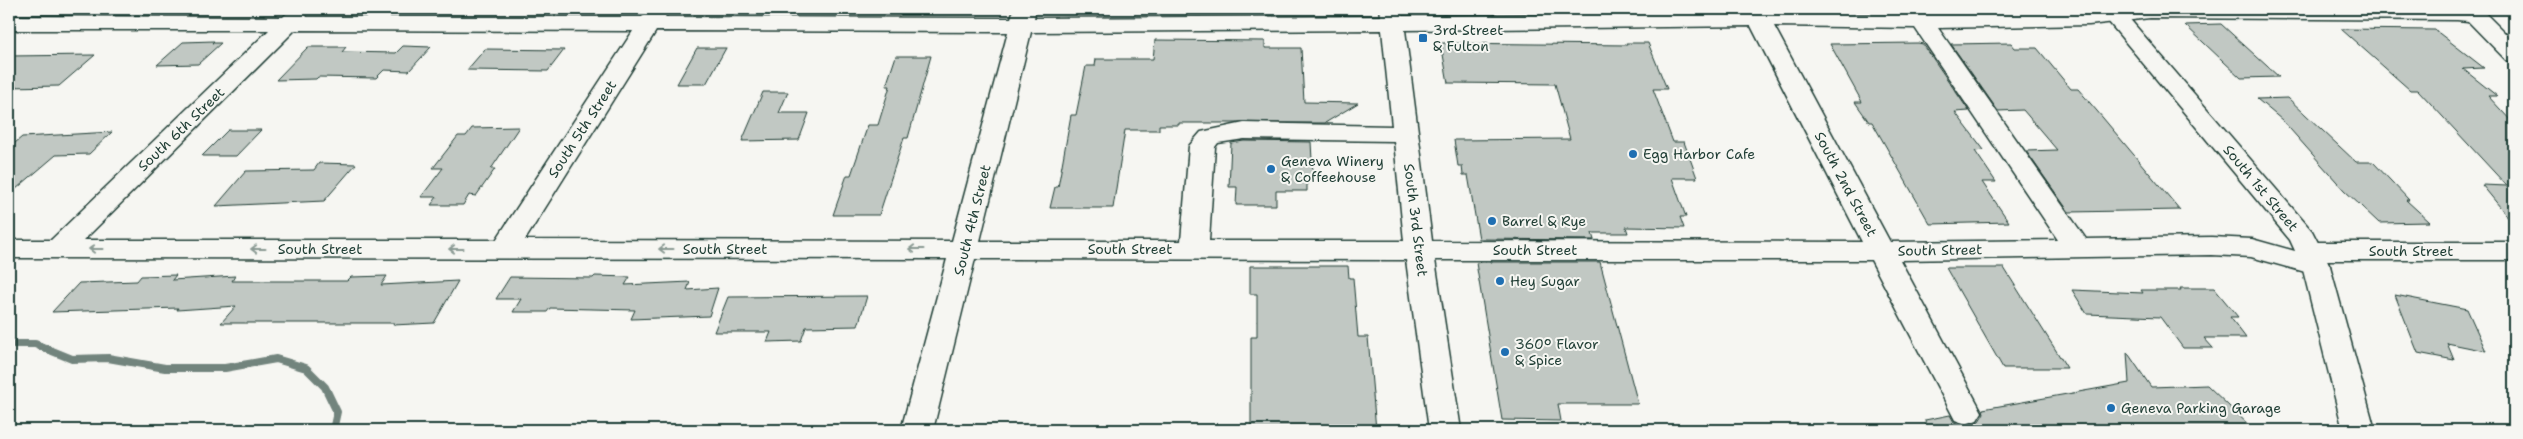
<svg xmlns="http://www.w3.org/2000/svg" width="2523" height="439" viewBox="0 0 2523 439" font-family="'Shantell Sans',sans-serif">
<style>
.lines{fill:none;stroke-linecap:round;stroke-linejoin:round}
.stream{stroke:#72847d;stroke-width:8}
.building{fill:#c1c8c3;stroke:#1f3d34}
.minor-casing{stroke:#1f3d34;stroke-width:3}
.major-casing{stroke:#1f3d34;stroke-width:3}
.minor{fill:#f6f6f2;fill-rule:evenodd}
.major{fill:#f6f6f2;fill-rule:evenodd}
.oneway{stroke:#8a9a93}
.poi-dot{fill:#1f6fb2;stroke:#f6f6f2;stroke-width:2}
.labels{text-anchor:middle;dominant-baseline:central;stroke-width:4;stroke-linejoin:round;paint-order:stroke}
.poi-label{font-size:14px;fill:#1f3d34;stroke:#f6f6f2;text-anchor:start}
.street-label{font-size:14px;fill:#1f3d34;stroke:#f6f6f2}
</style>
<rect width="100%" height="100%" fill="#f6f6f2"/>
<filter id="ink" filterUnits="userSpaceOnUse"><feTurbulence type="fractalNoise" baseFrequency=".02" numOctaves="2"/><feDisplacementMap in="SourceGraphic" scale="10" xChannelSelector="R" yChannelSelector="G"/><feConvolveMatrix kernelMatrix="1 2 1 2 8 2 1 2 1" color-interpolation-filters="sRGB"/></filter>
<g filter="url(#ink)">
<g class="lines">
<!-- stream -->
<path class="stream" d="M9 344H35L72 359 108 358 165 368H225L276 359 306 368 325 387 337 412 333 430"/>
</g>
<!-- building -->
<path class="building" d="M2221 24 2279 77 2241 78 2185 25Z
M2341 29 2435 30 2484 68 2463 69 2497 96H2488L2514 124V224L2482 185 2507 186 2418 90H2410Z
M1155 40 1265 41V48H1301L1304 102 1358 103 1325 123H1179V125H1159V130H1125L1113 208H1050L1055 187H1058L1071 115H1076L1086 66H1095L1096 59H1153Z
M214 41 212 43H221L198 64 157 65 183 42Z
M1441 43 1627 45 1626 43H1648L1667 89H1653L1673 142H1684L1697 178H1672L1686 217H1680L1684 228 1626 227 1628 233H1592L1594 240 1479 239 1468 175H1463L1462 166H1458L1454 140 1570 139 1555 84 1448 83Z
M1918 43 1923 44 1969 111 1955 112 1984 150 1975 151 1996 182H1982L2009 222 1930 224 1872 122H1869L1855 102H1862L1830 44Z
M2011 43 2015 48H2037L2071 89H2078L2103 118 2180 210 2069 212 2026 151 2057 150 2023 110 1998 111 1951 44Z
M403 46 431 47 409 71 384 70 376 78 318 77 316 79 276 80 308 47H346L342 52 396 53Z
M697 48H726L706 84H677Z
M485 49 564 50 548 71 467 70Z
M95 55 59 86 9 87V56Z
M896 56H931L908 138H904L879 215H833L847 175H851L868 125H878L890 86H886Z
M763 92H788L779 113H809L799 140 742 141Z
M2288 98 2356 162H2373L2409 200H2406L2430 222 2379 223 2344 190 2282 120 2257 99Z
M519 127 491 169H495L476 196 469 195 463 205H431L437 197H421L443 168H433L458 136H466L472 128Z
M228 130H261L236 156H202Z
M112 132 89 154 56 155 9 195V148L22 137Z
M1244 141 1311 142 1313 178H1307V191H1276V205H1236L1237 187H1229L1231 143Z
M319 163 356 164 324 201 216 206 246 171 314 170Z
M1483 262H1600L1638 404H1558L1561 421 1502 420 1476 263Z
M1250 266H1348L1349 278H1353L1358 337H1368L1376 430H1251V337H1257V294H1250Z
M1946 268H2004L2067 368H2003Z
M176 275 172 280 235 276 232 281H347L351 277 387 276 381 285 458 281 434 323 393 325 394 323H221L236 306 177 310 178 308 52 312 79 283 137 281 141 276Z
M595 276 630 277 625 285 690 282 687 290 718 288 709 316 631 319 635 310 550 308 547 312H513L521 299H496L510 277 593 278Z
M2180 288H2214L2238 317H2230L2246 338H2204L2213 348H2183L2160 317 2087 314 2072 290 2143 293 2141 290H2181Z
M2395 295 2467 309 2486 351 2447 343 2454 360 2418 353Z
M867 296 858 326 806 327 801 341 767 342 771 332H714L728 297Z
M2127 352 2151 387 2207 385 2254 430H1926L1925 420 1950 415 1954 422 1967 426 1979 421 1984 413 1983 409 2129 383Z"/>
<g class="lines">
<!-- minor casing -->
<g class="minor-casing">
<path id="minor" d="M648 9H666L668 12 665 17 1011 18 1014 9H1036L1034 18 1381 16 1380 9H1402L1403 16 1744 12 1742 9H1764L1766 13 1922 14 2089 11 2111 9H2481L2514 42V62L2506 60 2468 21 2457 20 2150 18 2089 25 1938 28 2086 239 2211 237 2252 239 2295 251 2299 245 2309 242H2514V260H2327L2330 266 2326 273 2316 275 2251 257 2211 255 1900 260 1982 412 1977 420 1966 424 1955 420 1871 260H1435L1461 430H1429L1406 260 975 259 933 430H901L947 259 9 258V240H51L269 30H9V16L283 17C290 10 295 10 304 12L307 17H642ZM1751 26 1862 242 1432 241 1405 30ZM1774 26 1915 28 2058 240 1890 242ZM295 30 633 31 496 240H84ZM1382 30 1392 126 1244 123 1201 132 1189 146 1181 241H980L1031 32ZM656 31 1008 32 952 241 525 240ZM1244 139 1394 141 1404 241H1209L1215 147 1218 143Z"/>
</g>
<!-- major casing -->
<g class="major-casing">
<path id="major" d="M2098 9H2121L2312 231 2330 266 2375 430H2343L2302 266 2290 240Z"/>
</g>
<!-- minor -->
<use href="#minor" class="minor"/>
<!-- major -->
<use href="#major" class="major"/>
</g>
<!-- one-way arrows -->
<defs><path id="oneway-shaft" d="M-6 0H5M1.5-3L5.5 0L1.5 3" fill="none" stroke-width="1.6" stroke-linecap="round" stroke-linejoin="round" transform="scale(1.25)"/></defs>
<g class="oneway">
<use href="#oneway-shaft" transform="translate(96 249) rotate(180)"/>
<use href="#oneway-shaft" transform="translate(258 249) rotate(180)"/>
<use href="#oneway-shaft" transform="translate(456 249) rotate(180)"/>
<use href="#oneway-shaft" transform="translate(666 249) rotate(-180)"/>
<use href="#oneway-shaft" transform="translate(916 249) rotate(-180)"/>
</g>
</g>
<!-- markers -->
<g class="poi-dot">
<rect x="1418" y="33" width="10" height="10" rx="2.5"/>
<circle cx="1633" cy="154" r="5"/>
<circle cx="1271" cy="169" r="5"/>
<circle cx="1492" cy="221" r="5"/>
<circle cx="1500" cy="281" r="5"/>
<circle cx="1505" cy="352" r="5"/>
<circle cx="2111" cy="408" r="5"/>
</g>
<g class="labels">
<!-- poi labels -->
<g class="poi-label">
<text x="1433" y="30">3rd Street<tspan x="1433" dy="16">&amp; Fulton</tspan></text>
<text x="1643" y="154">Egg Harbor Cafe</text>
<text x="1281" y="161">Geneva Winery<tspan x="1281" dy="16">&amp; Coffeehouse</tspan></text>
<text x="1502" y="221">Barrel &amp; Rye</text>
<text x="1510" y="281">Hey Sugar</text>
<text x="1515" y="344">360° Flavor<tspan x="1515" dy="16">&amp; Spice</tspan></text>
<text x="2121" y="408">Geneva Parking Garage</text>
</g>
<!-- street labels -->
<g class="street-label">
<text transform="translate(181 129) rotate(-44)">South 6th Street</text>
<text transform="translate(582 129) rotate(-57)">South 5th Street</text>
<text transform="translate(1846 184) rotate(62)">South 2nd Street</text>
<text transform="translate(2261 188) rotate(50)">South 1st Street</text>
<text transform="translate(972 220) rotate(-76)">South 4th Street</text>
<text transform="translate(1416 220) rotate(83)">South 3rd Street</text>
<text x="320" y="249">South Street</text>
<text x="725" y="249">South Street</text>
<text x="1130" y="249">South Street</text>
<text x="1535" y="250">South Street</text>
<text transform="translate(1940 250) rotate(-1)">South Street</text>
<text x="2411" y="251">South Street</text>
</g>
</g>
<!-- margin -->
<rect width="2523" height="439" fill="none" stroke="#f6f6f2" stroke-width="30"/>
<rect x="15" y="15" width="2493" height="409" fill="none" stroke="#1f3d34" stroke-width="2" filter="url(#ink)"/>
</svg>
